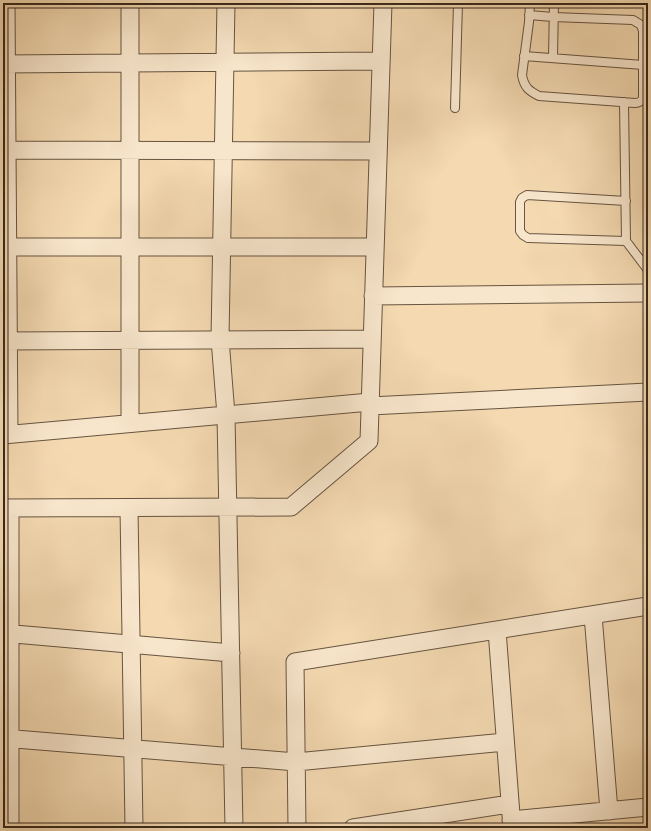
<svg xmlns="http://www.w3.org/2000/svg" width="651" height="831" viewBox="0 0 651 831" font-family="Alegreya,serif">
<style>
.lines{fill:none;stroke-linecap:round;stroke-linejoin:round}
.service-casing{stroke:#675441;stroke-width:10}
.minor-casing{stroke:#675441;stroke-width:19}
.service{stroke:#f8e6cc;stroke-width:8}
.minor{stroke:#f8e6cc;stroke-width:17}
</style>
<rect width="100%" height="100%" fill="#f4d9b1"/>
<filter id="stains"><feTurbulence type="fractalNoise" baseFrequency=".005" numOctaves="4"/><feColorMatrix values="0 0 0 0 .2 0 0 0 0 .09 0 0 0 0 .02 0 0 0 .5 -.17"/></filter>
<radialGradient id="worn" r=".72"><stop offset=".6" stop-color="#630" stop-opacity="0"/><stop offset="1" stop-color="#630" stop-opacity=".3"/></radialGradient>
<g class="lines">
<!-- service casing -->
<g class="service-casing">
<path id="service" d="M529 15 553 17 633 20 641 25 643 31V98C641 102 639 103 635 103L539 96C529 91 524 87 522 75L529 22 530 3
M524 56 643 65
M553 58 554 3
M624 102 626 241
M455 108 458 3
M626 201 527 195 522 198 520 202V231L523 235 528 238 626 241 648 270"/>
</g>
<!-- minor casing -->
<g class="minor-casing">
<path id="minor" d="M6 3 9 434
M130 3V423
M226 3 220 339 226 415 234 828
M3 64 381 61
M3 150 378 151
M3 247H375
M373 296 648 293
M3 341 372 339
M370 406 648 392
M3 435 370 402
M3 508 291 507 369 441 383 3
M10 508V828
M129 508 134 828
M593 615 609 811
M497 630 512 828
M3 633 231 653
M3 738 296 762 505 742
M511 820 648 807
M297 828 295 662 648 606
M353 828 510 804"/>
</g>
<!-- service -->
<use href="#service" class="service"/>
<!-- minor -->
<use href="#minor" class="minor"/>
</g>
<!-- margin -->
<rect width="651" height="831" fill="none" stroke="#f4d9b1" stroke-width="16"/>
<rect x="4" y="4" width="643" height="823" fill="none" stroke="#38281c" stroke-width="2"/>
<rect x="8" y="8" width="635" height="815" fill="none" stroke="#38281c"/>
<rect width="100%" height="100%" filter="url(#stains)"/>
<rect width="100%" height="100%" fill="url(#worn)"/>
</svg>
